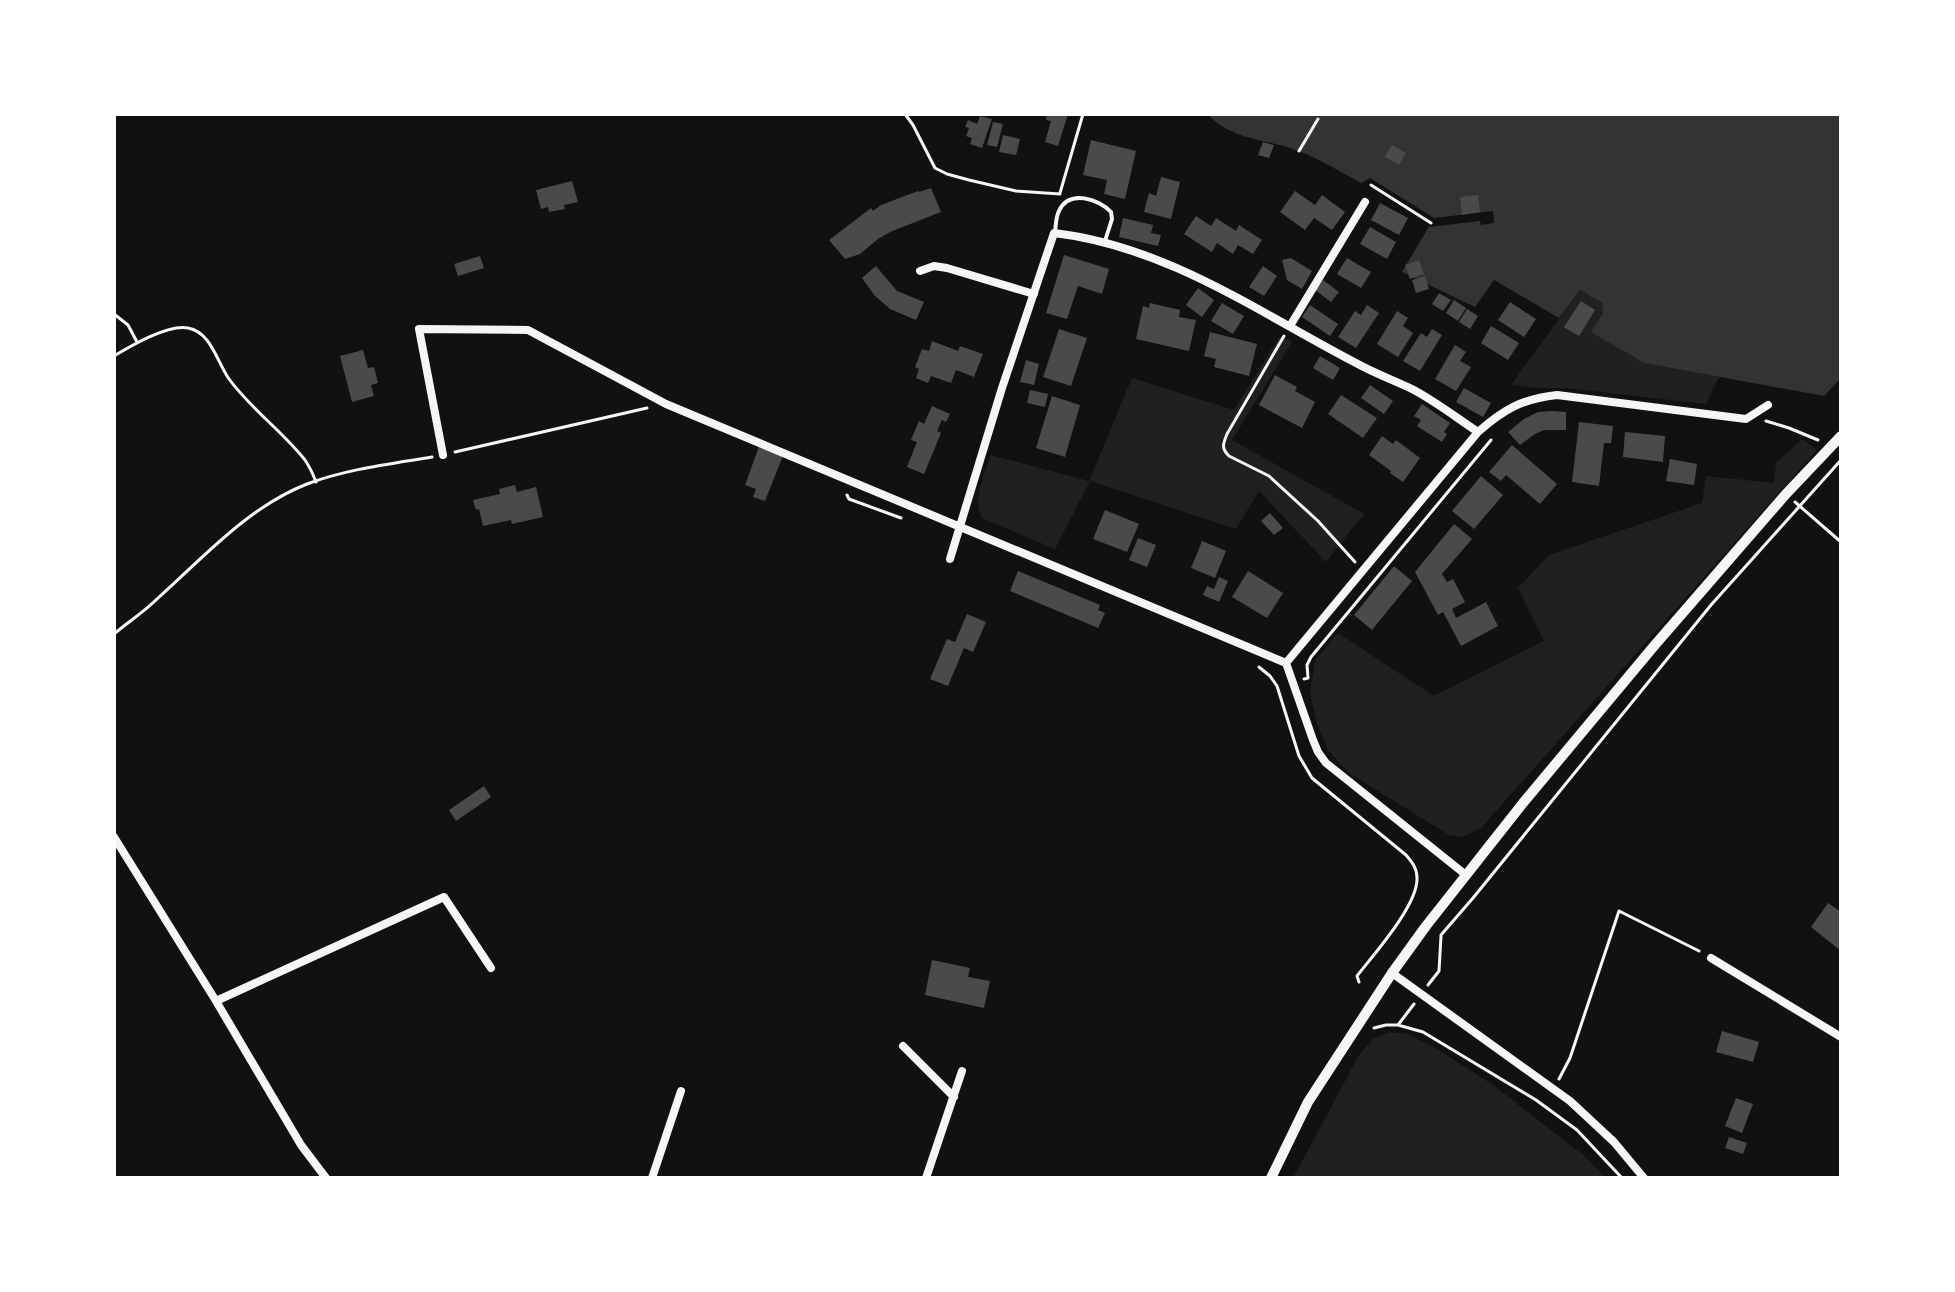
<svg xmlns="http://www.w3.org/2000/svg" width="1955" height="1292" viewBox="0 0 1955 1292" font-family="'Open Sans',sans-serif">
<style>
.green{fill:#202020}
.water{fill:#333}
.pier{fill:#111}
.building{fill:#4a4a4a}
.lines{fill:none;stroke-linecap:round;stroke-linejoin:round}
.path{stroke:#f5f5f5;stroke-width:3}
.service{stroke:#f5f5f5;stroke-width:4}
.minor{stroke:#f5f5f5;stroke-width:8}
.tertiary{stroke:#f5f5f5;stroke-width:10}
</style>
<rect width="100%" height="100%" fill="#111"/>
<!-- green -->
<path class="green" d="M1580 290 1602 303 1603 313 1592 332 1644 363 1719 377 1706 404 1565 388H1536L1511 385Z
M1280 336 1292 342 1232 440 1366 515 1358 521 1326 562 1259 491 1236 529 1090 481 1055 549 982 518C972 501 985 474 990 455L1089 481 1132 378 1234 410Z
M1802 439 1817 450 1481 828 1462 837 1449 835 1349 773 1328 750 1316 721 1310 693 1315 660 1338 633 1434 696 1544 641 1518 588 1549 555 1702 503 1706 476 1774 483 1776 463Z
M1388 1032 1407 1034 1434 1047 1493 1085 1583 1155 1606 1178H1293L1359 1055 1373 1039Z"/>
<!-- water -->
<path class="water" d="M1207 114H1841V378L1824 396 1644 363 1591 332 1603 313 1602 303 1580 290 1559 318 1494 280 1475 307 1402 272 1434 218 1370 178 1361 183C1341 172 1321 160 1299 151 1265 138 1235 142 1207 114Z"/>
<!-- pier -->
<path class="pier" d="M1493 211 1494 223 1481 225 1480 221 1429 227 1434 218Z"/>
<!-- building -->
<path class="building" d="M1047 114H1068L1058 146 1045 142 1051 121 1046 120Z
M980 116 992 119 982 148 970 144 972 138 966 136 969 128 965 127 968 120 977 124Z
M993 122 1003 124 997 147 987 145Z
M1003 135 1020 139 1016 155 999 152Z
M1091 140 1136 151 1125 199 1104 194 1107 180 1083 175Z
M1263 142 1274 145 1269 158 1258 155Z
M1392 145 1406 153 1399 165 1385 157Z
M1161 177 1180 182 1171 219 1144 212 1149 193 1156 196Z
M572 181 578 202 564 205 565 209 549 212 548 207 541 209 536 190Z
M931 188 941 212 890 232 878 239 860 254 845 259 829 240 871 208 873 211 881 205 918 191 919 192Z
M1295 191 1315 205 1322 195 1345 212 1332 230 1314 218 1305 230 1280 212Z
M1478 195 1480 212 1462 215 1460 197Z
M1380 203 1408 218 1399 235 1371 220Z
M1196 216 1211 226 1216 218 1236 231 1239 225 1262 240 1253 254 1238 245 1233 254 1217 243 1212 252 1184 234Z
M1123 218 1153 225 1151 233 1161 235 1158 246 1119 237Z
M1370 227 1396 242 1387 259 1360 244Z
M1064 255 1109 269 1102 294 1078 286 1067 319 1046 313Z
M480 256 484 268 458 276 454 264Z
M1291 258 1312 271 1302 289 1287 280 1282 260Z
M1347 258 1371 272 1361 288 1337 274Z
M1419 260 1424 274 1410 279 1405 265Z
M876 266 897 291 924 302 916 320 890 309 875 296 862 278Z
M1263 266 1277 276 1264 296 1249 287Z
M1425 276 1429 289 1416 293 1412 280Z
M1323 280 1339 292 1331 302 1315 290Z
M1198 288 1214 300 1202 317 1186 305Z
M1439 293 1451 300 1443 311 1432 304Z
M1454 300 1466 308 1458 321 1446 313Z
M1581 301 1595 310 1579 336 1564 327Z
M1510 302 1536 319 1524 337 1498 320Z
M1150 303 1180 310 1179 317 1196 320 1189 351 1136 339 1143 306 1149 308Z
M1222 303 1244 316 1233 334 1211 321Z
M1310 305 1338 324 1330 336 1302 317Z
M1367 305 1379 313 1356 348 1338 337 1355 311 1361 315Z
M1467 309 1478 316 1470 329 1459 322Z
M1397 311 1408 318 1403 326 1413 333 1398 357 1377 344Z
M1491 326 1519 343 1508 360 1481 343Z
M1059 329 1087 338 1071 386 1043 377Z
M1432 329 1442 335 1420 371 1403 361 1421 333 1427 337Z
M1210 332 1257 344 1249 376 1214 367 1216 359 1204 356Z
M932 341 958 351 960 346 983 354 974 377 956 370 951 383 931 376 928 383 916 378 919 369 915 367 922 349 929 351Z
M1455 345 1466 352 1460 361 1471 367 1456 391 1435 379Z
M363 350 368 368 374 367 378 383 371 385 374 396 352 402 340 356Z
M1320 356 1340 368 1333 380 1313 368Z
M1026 360 1039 364 1034 385 1020 382Z
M1275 375 1297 387 1295 391 1315 402 1302 428 1259 405Z
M1370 385 1393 401 1384 414 1361 398Z
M1464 388 1491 403 1483 417 1456 402Z
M1030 390 1048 394 1045 407 1027 403Z
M1341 395 1377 418 1363 438 1328 414Z
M1052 396 1080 405 1065 457 1036 448Z
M1422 404 1450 423 1444 432 1447 434 1442 442 1417 426 1421 420 1414 416Z
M932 406 950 414 946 422 942 420 937 431 941 433 924 474 907 467 917 442 911 440 919 421 924 424Z
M1552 411 1566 412V430H1544L1535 434 1520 445 1508 432 1524 419 1538 412Z
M1579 422 1613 426 1611 443H1604L1599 486 1572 482Z
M1625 432 1665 436 1663 462 1623 457Z
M1382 436 1393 444 1396 440 1420 458 1403 482 1390 473 1391 471 1369 455Z
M760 444 784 453 765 501 753 497 756 489 745 485Z
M1512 445 1557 484 1540 504 1506 475 1501 481 1489 472Z
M1670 459 1697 464 1694 485 1666 481Z
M1481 476 1503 495 1474 529 1452 511Z
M515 485 517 492 536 487 543 517 512 524 511 520 483 526 479 509 476 510 473 500 500 494 499 489Z
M1105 510 1139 524 1127 552 1093 539Z
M1270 513 1283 528 1274 535 1261 521Z
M1454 524 1472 539 1442 574 1447 582 1453 579 1465 602 1452 609 1456 618 1486 602 1498 626 1461 646 1443 612 1438 615 1415 572Z
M1138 538 1156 545 1147 567 1129 560Z
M1202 541 1226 551 1215 578 1191 568Z
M1394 566 1412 581 1372 630 1354 615Z
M1018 571 1100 605 1098 610 1105 613 1098 628 1010 591Z
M1248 571 1283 593 1267 618 1232 597Z
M1219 577 1228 581 1219 602 1203 595 1207 586 1214 589Z
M967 614 986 622 973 652 964 648 948 686 930 679 947 639 955 642Z
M484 786 491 797 456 821 449 810Z
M1828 903 1841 912V951L1811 927Z
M932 960 970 968 968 977 990 981 984 1008 925 995Z
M1722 1031 1759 1042 1753 1062 1716 1052Z
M1736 1098 1753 1104 1742 1133 1725 1126Z
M1729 1137 1747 1143 1743 1154 1725 1148Z"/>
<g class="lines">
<!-- path -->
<path class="path" d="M905 114 913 125 935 168 947 174 969 180 1016 191 1060 194
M1299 151 1318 119
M1371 185 1431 223
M1060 193 1083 114
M114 314 128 325 137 342
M1284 336 1227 434C1223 444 1221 448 1229 456L1269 476 1318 521 1355 562
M114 356C131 346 168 324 188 328 211 332 217 362 229 379 251 409 282 431 305 460 309 466 313 474 316 482
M1766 421 1789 428 1818 440
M455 452 647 408
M847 495 849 499 901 518
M1795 502 1841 542
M114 634C128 622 144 612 157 599 203 558 248 507 307 484 347 469 390 464 432 457
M1259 667 1270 676 1277 686 1299 756 1312 778 1406 855C1412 862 1417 868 1417 878 1418 905 1374 954 1357 976L1359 982
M1304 679 1308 678 1307 665 1311 657 1491 440
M1441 935 1473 898 1711 605 1841 460
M1428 985 1439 971 1441 936
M1414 1004 1398 1025 1423 1032 1536 1100 1577 1130 1622 1178
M1374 1028 1386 1025H1398
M1559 1079 1570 1058 1619 911 1699 951"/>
<!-- service -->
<path class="service" d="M1055 231C1056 225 1056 216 1059 211 1069 189 1099 199 1111 212L1112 219 1105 241"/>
<!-- minor -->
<path class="minor" d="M920 271 934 266 947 268 1034 294
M1290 326 1365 202
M443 455 419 329 528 330 666 404 1286 663 1313 740 1318 752 1326 763 1466 875
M950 559 1002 388 1054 233C1166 246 1258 312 1356 363 1374 373 1393 380 1412 389 1435 401 1457 418 1478 432
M1286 663 1478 432C1504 409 1522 399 1557 395L1746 419 1768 405
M114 837 216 1001 301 1145 326 1178
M1711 958 1841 1037
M1392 973 1570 1101 1614 1142 1644 1178
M216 1001 444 897 491 968
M903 1046 954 1097
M652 1178 681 1091
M926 1178 962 1071"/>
<!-- tertiary -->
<path class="tertiary" d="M1271 1178 1308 1102 1392 973 1426 926 1523 803 1654 646 1786 494 1841 436"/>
</g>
<!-- border -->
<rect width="1955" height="1292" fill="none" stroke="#ffffff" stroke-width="232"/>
</svg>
